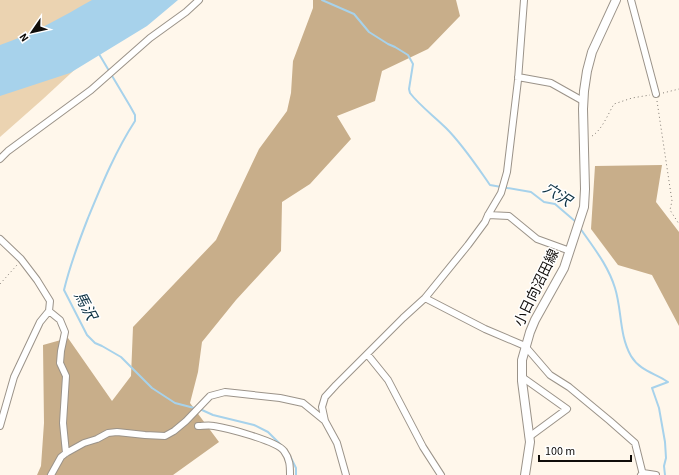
<svg xmlns="http://www.w3.org/2000/svg" width="679" height="475" viewBox="0 0 679 475" font-family="'Source Sans 3','Noto Sans JP',sans-serif">
<style>
.green{fill:#ebd3b1}
.forest{fill:#c8ae8a}
.water{fill:#a7d2eb}
.lines{fill:none;stroke-linecap:round;stroke-linejoin:round}
.stream{stroke:#a7d2eb;stroke-width:2}
.minor-casing{stroke:#9b9389;stroke-width:8}
.major-casing{stroke:#9b9389;stroke-width:10}
.path{stroke:#807a73;stroke-width:1;stroke-dasharray:1 3;stroke-linecap:butt}
.minor{stroke:#fff;stroke-width:6}
.major{stroke:#fff;stroke-width:8}
.labels{text-anchor:middle;dominant-baseline:central;stroke-width:3;stroke-linejoin:round;paint-order:stroke}
.street-label{font-size:14px;fill:#100d0a;stroke:#fff}
.water-label{font-size:15px;font-style:italic;fill:#0c3143;stroke:#fff}
</style>
<rect width="100%" height="100%" fill="#fff7eb"/>
<!-- green -->
<path class="green" d="M0 0H150L43 99 0 137Z"/>
<!-- forest -->
<path class="forest" d="M313 0H456L460 16 428 49 382 71 375 101 337 116 351 139 310 184 282 202 281 251 236 300 202 342 198 372 190 403 219 442 173 475H37L41 466 44 423 43 345 68 338 112 401 131 376 133 327 216 240 259 149 287 111 291 93 293 61 313 8Z
M662 165 656 202 679 232V326L652 275 618 265 591 229 595 166Z"/>
<!-- water -->
<path class="water" d="M92 0H178L147 26 70 73 0 96V45C33 34 62 17 92 0Z"/>
<g class="lines">
<!-- stream -->
<path class="stream" d="M322 0 354 14 369 32 388 44 395 47 408 55 413 64 409 89 410 93C420 106 434 116 446 128 463 145 476 165 490 185L531 192 544 202 555 204 576 222
M99 54 130 106 135 115V121C115 152 102 184 88 218 79 241 70 265 64 290L87 335 95 343 102 346 121 357 152 388 175 403 202 410 213 415 254 425 268 432 285 449
M580 228C593 247 608 265 615 288 622 310 619 335 631 356 640 371 655 373 668 382L652 388 659 408 665 442 666 458 664 466 665 475
M290 456 296 468V475"/>
<!-- minor casing -->
<g class="minor-casing">
<path id="minor" d="M631 0 656 94
M518 77 551 83 583 101
M0 159 8 151 91 90 150 38 186 12 199 0
M488 215 509 216 537 239 570 251
M0 239 21 259 37 280 50 301 49 311 40 322 14 377 0 426
M425 298 485 329 525 346 550 375 569 387 610 421 635 443 643 475
M49 311 60 320 65 332 61 351 60 363 66 376 63 423 66 453
M367 354 388 380 423 447 441 475
M522 377 567 409 529 437
M198 426C203 426 209 425 214 426 227 428 277 441 284 451 290 459 290 466 290 475
M51 475 61 457 66 453 84 443 97 439 108 433 117 432 145 435 165 436 174 431 186 421 210 396 225 392 280 398 303 403 325 421
M346 475 337 443 325 421 322 407 325 397 336 385 403 318 425 298 468 245 485 222 488 215 501 193 507 172 518 80 524 0
M641 475 643 473 656 475"/>
</g>
<!-- major casing -->
<g class="major-casing">
<path id="major" d="M525 475 530 442 522 381V360L530 332 535 320 564 268 584 207 585 189 583 109 584 91 587 71 592 52 616 0"/>
</g>
<!-- path -->
<path class="path" d="M663 93 679 89
M657 101 672 201 670 210 679 224
M592 136C602 130 608 114 614 104L632 98 650 95
M0 284 17 265"/>
<!-- minor -->
<use href="#minor" class="minor"/>
<!-- major -->
<use href="#major" class="major"/>
</g>
<g class="labels">
<!-- street labels -->
<g class="street-label">
<text transform="translate(537 288) rotate(-64)">小日向沼田線</text>
</g>
<!-- water labels -->
<g class="water-label">
<text transform="translate(557 195) rotate(32)">穴沢</text>
<text transform="translate(85 306) rotate(62)">馬沢</text>
</g>
</g>
<!-- north arrow -->
<g transform="translate(32 32) rotate(236)" stroke="#ffffff" stroke-width="3" paint-order="stroke">
<path d="M0-3L7 15L0 10L-7 15Z" fill="#100d0a"/>
<text y="-6" font-size="11" font-weight="bold" text-anchor="middle" fill="#100d0a">N</text>
</g>
<!-- scale -->
<path d="M539 455v6h92v-6" fill="none" stroke="#100d0a" stroke-width="2"/>
<text x="545" y="455" font-size="12" fill="#100d0a" stroke="#ffffff" stroke-width="3" paint-order="stroke">100 m</text>
</svg>
